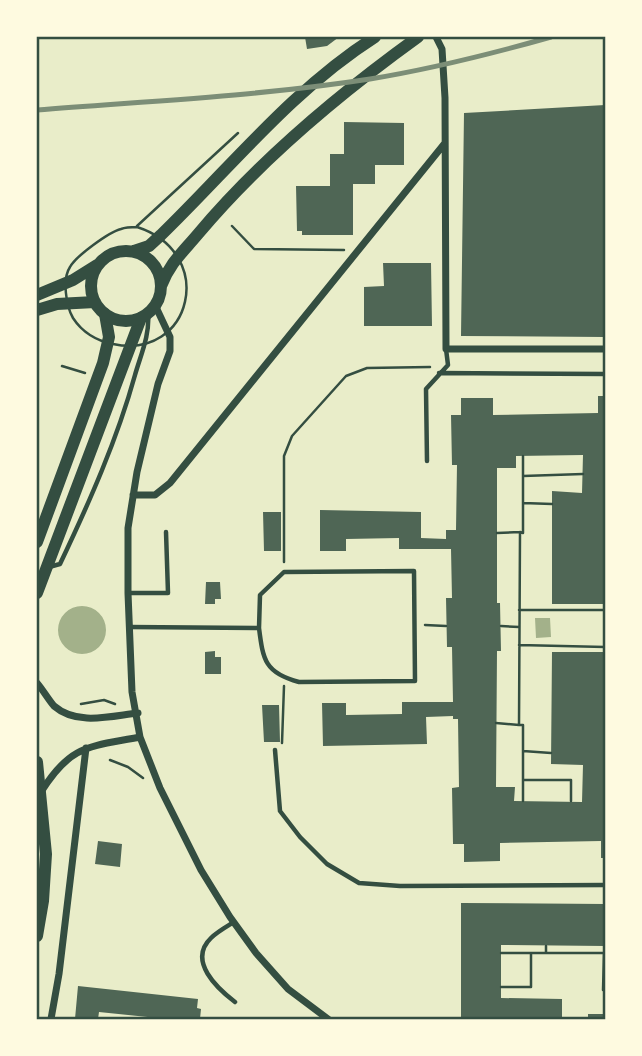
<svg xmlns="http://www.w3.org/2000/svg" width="642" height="1056" viewBox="0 0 642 1056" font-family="'Noto Serif',serif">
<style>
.water{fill:#a3b18a}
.building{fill:#4f6655}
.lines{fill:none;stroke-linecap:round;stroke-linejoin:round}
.path{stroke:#344e41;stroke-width:2.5}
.service{stroke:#344e41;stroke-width:4.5}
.minor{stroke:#344e41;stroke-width:7}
.secondary{stroke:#344e41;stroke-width:12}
.primary{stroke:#344e41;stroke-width:12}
.rail{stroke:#7c8e77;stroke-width:5}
.neatline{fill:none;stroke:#344e41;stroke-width:2.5}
</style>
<rect width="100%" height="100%" fill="#e9edc9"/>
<!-- water -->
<path class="water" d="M58 630a24 24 0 1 1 48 0a24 24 0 1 1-48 0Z
M535 618H550L551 637 536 638Z"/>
<!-- building -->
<path class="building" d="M305 37H339L327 46 307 49Z
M605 105V337L461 336 464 113Z
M344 122 404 123V165H375V184H353V235H302V231H297L296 186H330V154H344Z
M383 263H431L432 326H364V287L384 286Z
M598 396H605V604H552V491L582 493 583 455 516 456V468H497V603H500L501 651H497L496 787H515L514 801 582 802 583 765 551 764 552 652H605V858H601V841L500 843V861L464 862V844H453L452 788 459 787 458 719H453V716L426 717 427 744 323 746 322 703H346V715L402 714V702H453L452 647H447L446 598H452L451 549H399V538L346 539V551H320V510L421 512V538L446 539V530H456L457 465H452L451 415H461V398H493V415L598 413Z
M263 512H281V551H264Z
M206 582H220L221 599H215V604H205Z
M215 651V657H221V674H205V652Z
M262 705H279L280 742H264Z
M98 841 122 844 120 867 95 864Z
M461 903 605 904V946L501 945V998L562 999V1019H461Z
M78 986 198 999 197 1008 201 1009 200 1019H167L99 1012 98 1019H75Z
M588 1014H605V1019H588Z"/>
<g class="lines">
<!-- path -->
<path class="path" d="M137 226 238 133
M232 226 254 249 344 250
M137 227C218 253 192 361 113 344 97 341 82 332 73 318 66 306 62 279 70 267 76 256 109 232 121 229 126 227 132 227 137 227Z
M62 366 85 373
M523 456V533L520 532 519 725H523V780H571V801
M523 476 583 474
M523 503 552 504
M497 533 520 532
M284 562V456L292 436 346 376 367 368 430 367
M519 610H605
M425 625 446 626
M501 626 519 627
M519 645 605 647
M81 704 104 700 115 704
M496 723 519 725
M282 743 284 686
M523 751 551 753
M110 760 128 767 143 778
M523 780V801
M546 946V953
M501 953H605
M604 954 603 990H605
M501 987H531V953"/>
<!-- service -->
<path class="service" d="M439 373 605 374
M427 461 426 389 448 365 446 349
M49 567 60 564C89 503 117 440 135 375 141 354 150 335 148 313
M128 593H168L166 532
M129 627 259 628C263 660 265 673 299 682L415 681 414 571 284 572 260 595 259 628
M275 750 280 811 300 837 327 864 359 883 400 886 605 885
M234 922C226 927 217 932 211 938 187 961 218 989 235 1002"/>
<!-- minor -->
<path class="minor" d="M436 37 442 49 445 98 446 349H605
M155 305 170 337V351L158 384 137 472 128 528V593L132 692 140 737 160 788 201 870 230 917 256 953 288 989 328 1019
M133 495H155L170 483 445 143
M37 683C43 690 48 699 54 706 77 726 111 716 138 713
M41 792C71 744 89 747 140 737
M51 1019 59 974 86 748"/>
<!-- secondary -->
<path class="secondary" d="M37 542 103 363 109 337 105 314
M37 593 141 318
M37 762 46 854 43 901 37 936"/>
<!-- primary -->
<path class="primary" d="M91 286a35 35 0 1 1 70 0a35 35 0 1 1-70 0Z
M134 251 149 246 161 235C231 167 292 90 375 37
M161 286C170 263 182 253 198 234 261 159 339 94 418 37
M37 295 73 280 97 265
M37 310 57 304 95 302"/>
<!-- rail -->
<path class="rail" d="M37 110C148 101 260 96 370 79 431 69 491 54 551 37"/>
</g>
<!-- border -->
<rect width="642" height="1056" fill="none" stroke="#fefae0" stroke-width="77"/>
<rect x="38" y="38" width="566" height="980" class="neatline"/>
</svg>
